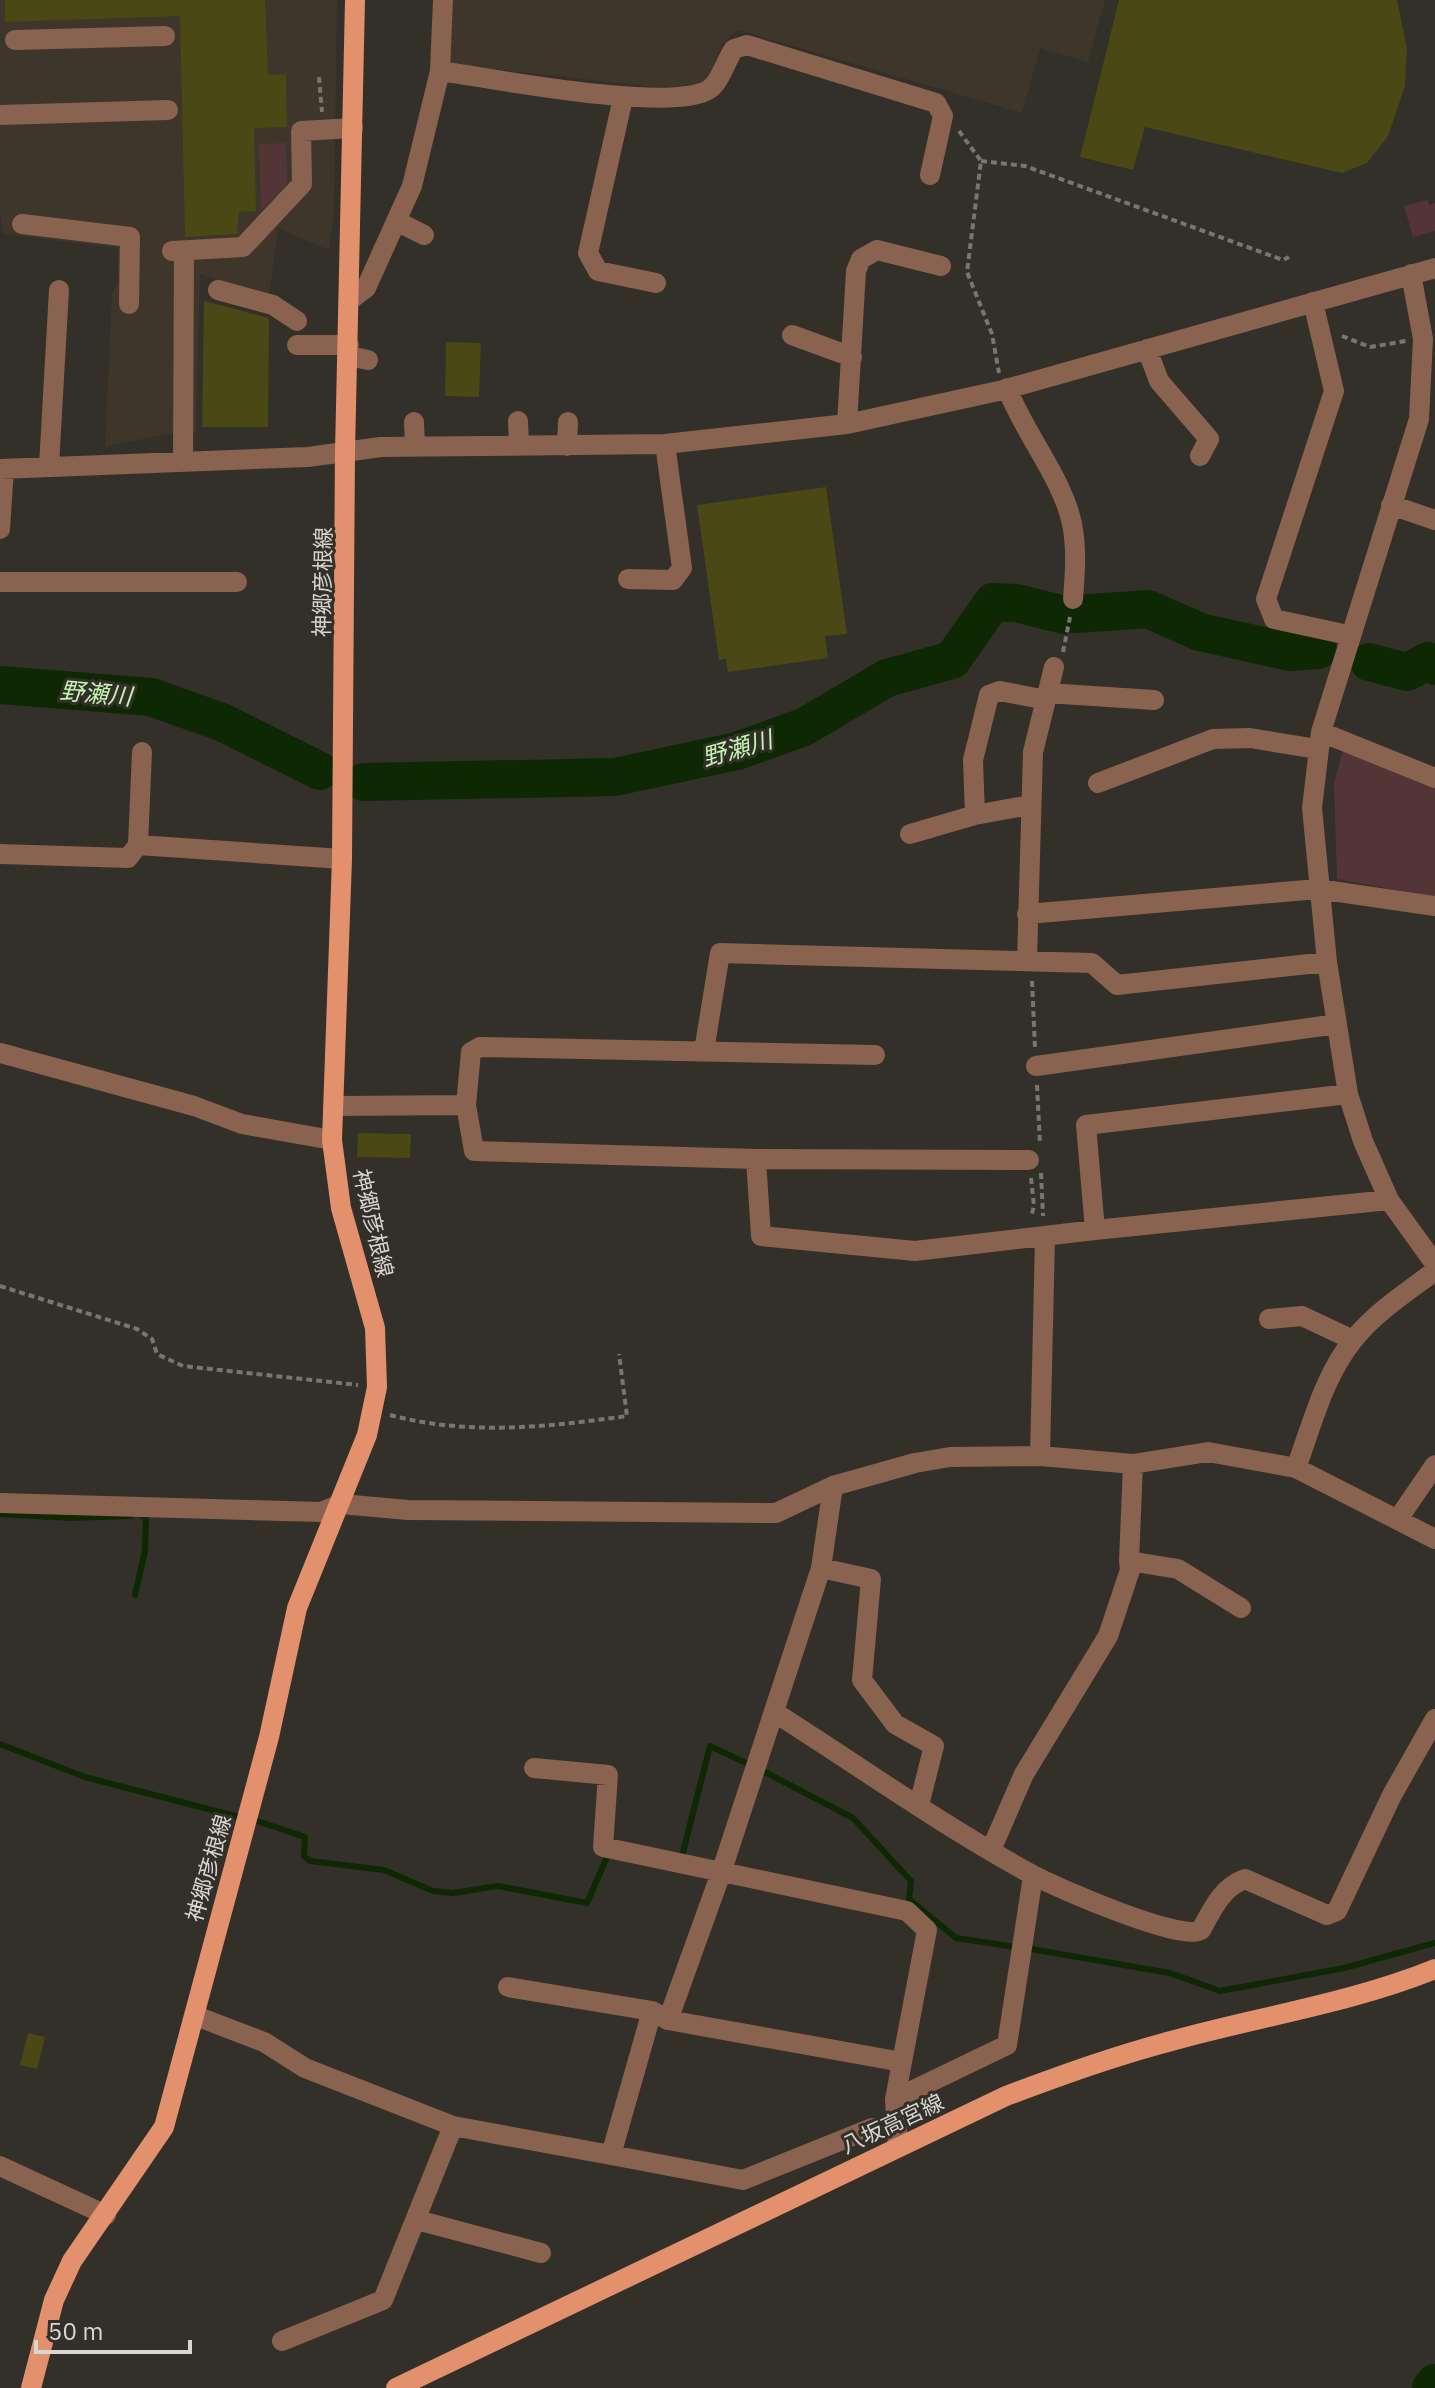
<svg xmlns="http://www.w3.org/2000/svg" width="1435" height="2388" viewBox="0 0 1435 2388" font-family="'IBM Plex Sans','Noto Sans JP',sans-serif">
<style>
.built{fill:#3e362a}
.green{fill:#533538}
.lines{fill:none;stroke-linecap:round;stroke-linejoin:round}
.stream{stroke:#0d2803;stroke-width:6}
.river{stroke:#0d2803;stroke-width:38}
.building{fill:#4a4814}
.path{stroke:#797570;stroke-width:4;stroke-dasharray:6 4;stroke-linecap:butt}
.minor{stroke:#8a6250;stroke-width:20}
.major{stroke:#e3916d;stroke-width:20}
.labels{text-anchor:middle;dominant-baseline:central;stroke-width:6;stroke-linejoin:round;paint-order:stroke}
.street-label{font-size:22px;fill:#d9d6d2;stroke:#332f29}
.water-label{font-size:24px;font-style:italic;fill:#c4f5b3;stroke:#332f29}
</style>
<rect width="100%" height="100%" fill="#332f29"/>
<!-- built -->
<path class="built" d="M0 0H337L334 212 329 250 278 228 269 297 200 274 196 432 171 433 105 447 112 295 118 281V248L3 234 0 215Z
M452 0H1105L1088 62 1040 48 1022 113 738 30 720 46 712 74 699 86 683 90 448 64Z"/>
<!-- green -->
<path class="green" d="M286 143 287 184 261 210 259 144Z
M1427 200 1430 205 1435 203V231L1413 237 1404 206Z
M1343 750 1435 787V897L1337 879 1334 783Z"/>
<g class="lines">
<!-- stream -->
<path class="stream" d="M0 1514 70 1518 131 1516
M135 1595 145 1551 146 1515 142 1516
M0 1744 85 1777 239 1817
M761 1770 853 1818 911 1881 909 1899 956 1938 1015 1947
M257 1821 305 1837 304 1856 310 1861 384 1870 433 1891 453 1893 498 1886 587 1903 607 1857
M681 1860 710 1746 748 1764
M1031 1949 1170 1973 1220 1991 1344 1968 1435 1943"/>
<!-- river -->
<path class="river" d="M1076 614 1148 609 1200 632 1290 652 1318 650
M1369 662 1407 672 1428 661 1435 666
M0 685 151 697 224 723 320 771
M364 782 615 777 737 751 804 727 887 678 952 660 993 602 1016 603 1064 615
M1431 2388 1435 2383"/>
</g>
<!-- building -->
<path class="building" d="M5 0H265L268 75 286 74 287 127 254 128 256 211 239 212 237 234 185 237 180 16 5 22Z
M1119 0H1397L1407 49 1405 86 1388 136 1367 163 1342 173 1145 127 1133 170 1080 157Z
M204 301 269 318 268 427H202Z
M446 342 481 343 479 397 445 396Z
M826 487 847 634 825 636 828 658 728 672 726 659 719 660 697 505Z
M358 1133 411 1134 410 1158 357 1157Z
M28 2033 45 2037 37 2069 20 2065Z"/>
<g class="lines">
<!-- path -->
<path class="path" d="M319 77 322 112
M959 131 981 161 967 272 992 334 999 373
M981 161 1025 166 1283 260 1289 257
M1342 336 1370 347 1406 341
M1063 652 1070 617
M1032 981 1035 1048
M1037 1085 1040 1144
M1041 1173 1043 1216
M1031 1178 1034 1206 1031 1217
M0 1286 137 1329 152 1339 157 1354 183 1366 358 1385
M390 1415C469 1436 547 1427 627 1416L619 1354"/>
<!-- minor -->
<path class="minor" d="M15 40 165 36
M440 71C484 77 687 117 713 86 722 77 726 60 734 49L747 45 936 103 943 116 930 175
M623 98 588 253 598 271 656 283
M0 115 168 110
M396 221 424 235
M22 224 130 237 129 304
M172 251 243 247 302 184 301 131 353 128
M1411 274 1423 339 1419 419 1321 732 1312 808 1327 962 1348 1094 1363 1141 1389 1200 1435 1264
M218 290 273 305 297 321
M350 300 366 288 412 186 440 71 443 0
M1313 302 1334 391 1266 599 1274 619 1348 635
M792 335 852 357
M297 345H349
M1147 349 1159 381 1209 439 1200 456
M349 356 368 360
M1007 388C1024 433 1063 479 1072 524 1077 549 1075 574 1073 599
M518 421 519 446
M414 422 415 446
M847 424 856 271 861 259 877 250 941 266
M567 446 568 422
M183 462 184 251
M49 466 59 290
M0 469 308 457 381 447 665 444 847 424 1003 390 1435 268
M1391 505 1435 520
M0 529 4 469
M628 579 673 580 682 568 665 444
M0 582H237
M1047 693 1154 700
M1321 732 1435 778
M1098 783 1213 739 1250 738 1317 749
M975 815 973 760 989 695 1000 691 1046 700
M910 834 975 815 1030 805
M138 845 142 752
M0 854 128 858 138 845 342 859
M1027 914 1318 889 1435 906
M1027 961 1033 752 1054 667
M704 1051 720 953 1092 963 1117 985 1327 962
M0 1053 194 1106 242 1124 332 1140
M1036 1066 1337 1024
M1348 1094 1086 1125 1095 1230 1389 1200
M466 1105 471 1052 480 1047 875 1055
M336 1106 466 1105 474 1151 756 1159 1029 1160
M756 1159 761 1236 915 1251 1095 1230
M1269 1319 1302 1316 1353 1340
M1040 1456 1045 1237
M1133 1464 1129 1561 1178 1569 1241 1608
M1296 1468C1312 1425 1324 1375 1354 1339 1377 1311 1407 1292 1435 1271
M0 1503 321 1512 341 1504 408 1510 776 1513 833 1486 915 1463 950 1457 1040 1456 1133 1464 1208 1452 1296 1468 1435 1539
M1398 1519 1435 1465
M821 1568 871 1579 862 1680 895 1724 934 1746 919 1805
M774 1712C859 1766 943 1826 1031 1874 1055 1887 1183 1943 1201 1930 1212 1910 1222 1887 1245 1879L1327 1915 1337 1911 1392 1795 1435 1719
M534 1768 608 1775 603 1847 907 1911 927 1930 895 2099 898 2146
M991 1850 1024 1774 1108 1636 1130 1570 1129 1561
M508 1987 652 2011
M196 2016 264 2042 305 2068 453 2126 611 2155 652 2011 668 2020 902 2062
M668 2020 721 1873 821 1568 833 1486
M895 2099 1007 2045 1033 1876
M611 2155 743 2180 872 2128
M0 2166 106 2215
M417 2220 541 2253
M282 2341 383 2300 453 2126"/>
<!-- major -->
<path class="major" d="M31 2388 54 2300 72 2261 164 2127 269 1737 297 1608 367 1435 377 1387 375 1328 341 1208 332 1140 342 859 345 452 355 0
M396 2388 1006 2096C1062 2075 1117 2055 1175 2040 1262 2016 1351 2003 1435 1969"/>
</g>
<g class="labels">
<!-- street labels -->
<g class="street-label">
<text transform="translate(322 582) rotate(-89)">神郷彦根線</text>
<text transform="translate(374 1223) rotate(77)">神郷彦根線</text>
<text transform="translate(208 1868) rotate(-74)">神郷彦根線</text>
<text transform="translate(892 2123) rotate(-25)">八坂高宮線</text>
</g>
<!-- water labels -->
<g class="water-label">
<text transform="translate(96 693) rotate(5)">野瀬川</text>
<text transform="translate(737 748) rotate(-16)">野瀬川</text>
</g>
</g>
<!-- scale -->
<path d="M36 2340v12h154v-12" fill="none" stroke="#d9d6d2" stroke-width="4"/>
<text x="48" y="2340" font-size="24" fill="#d9d6d2" stroke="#332f29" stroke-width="6" paint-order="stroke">50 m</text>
</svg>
